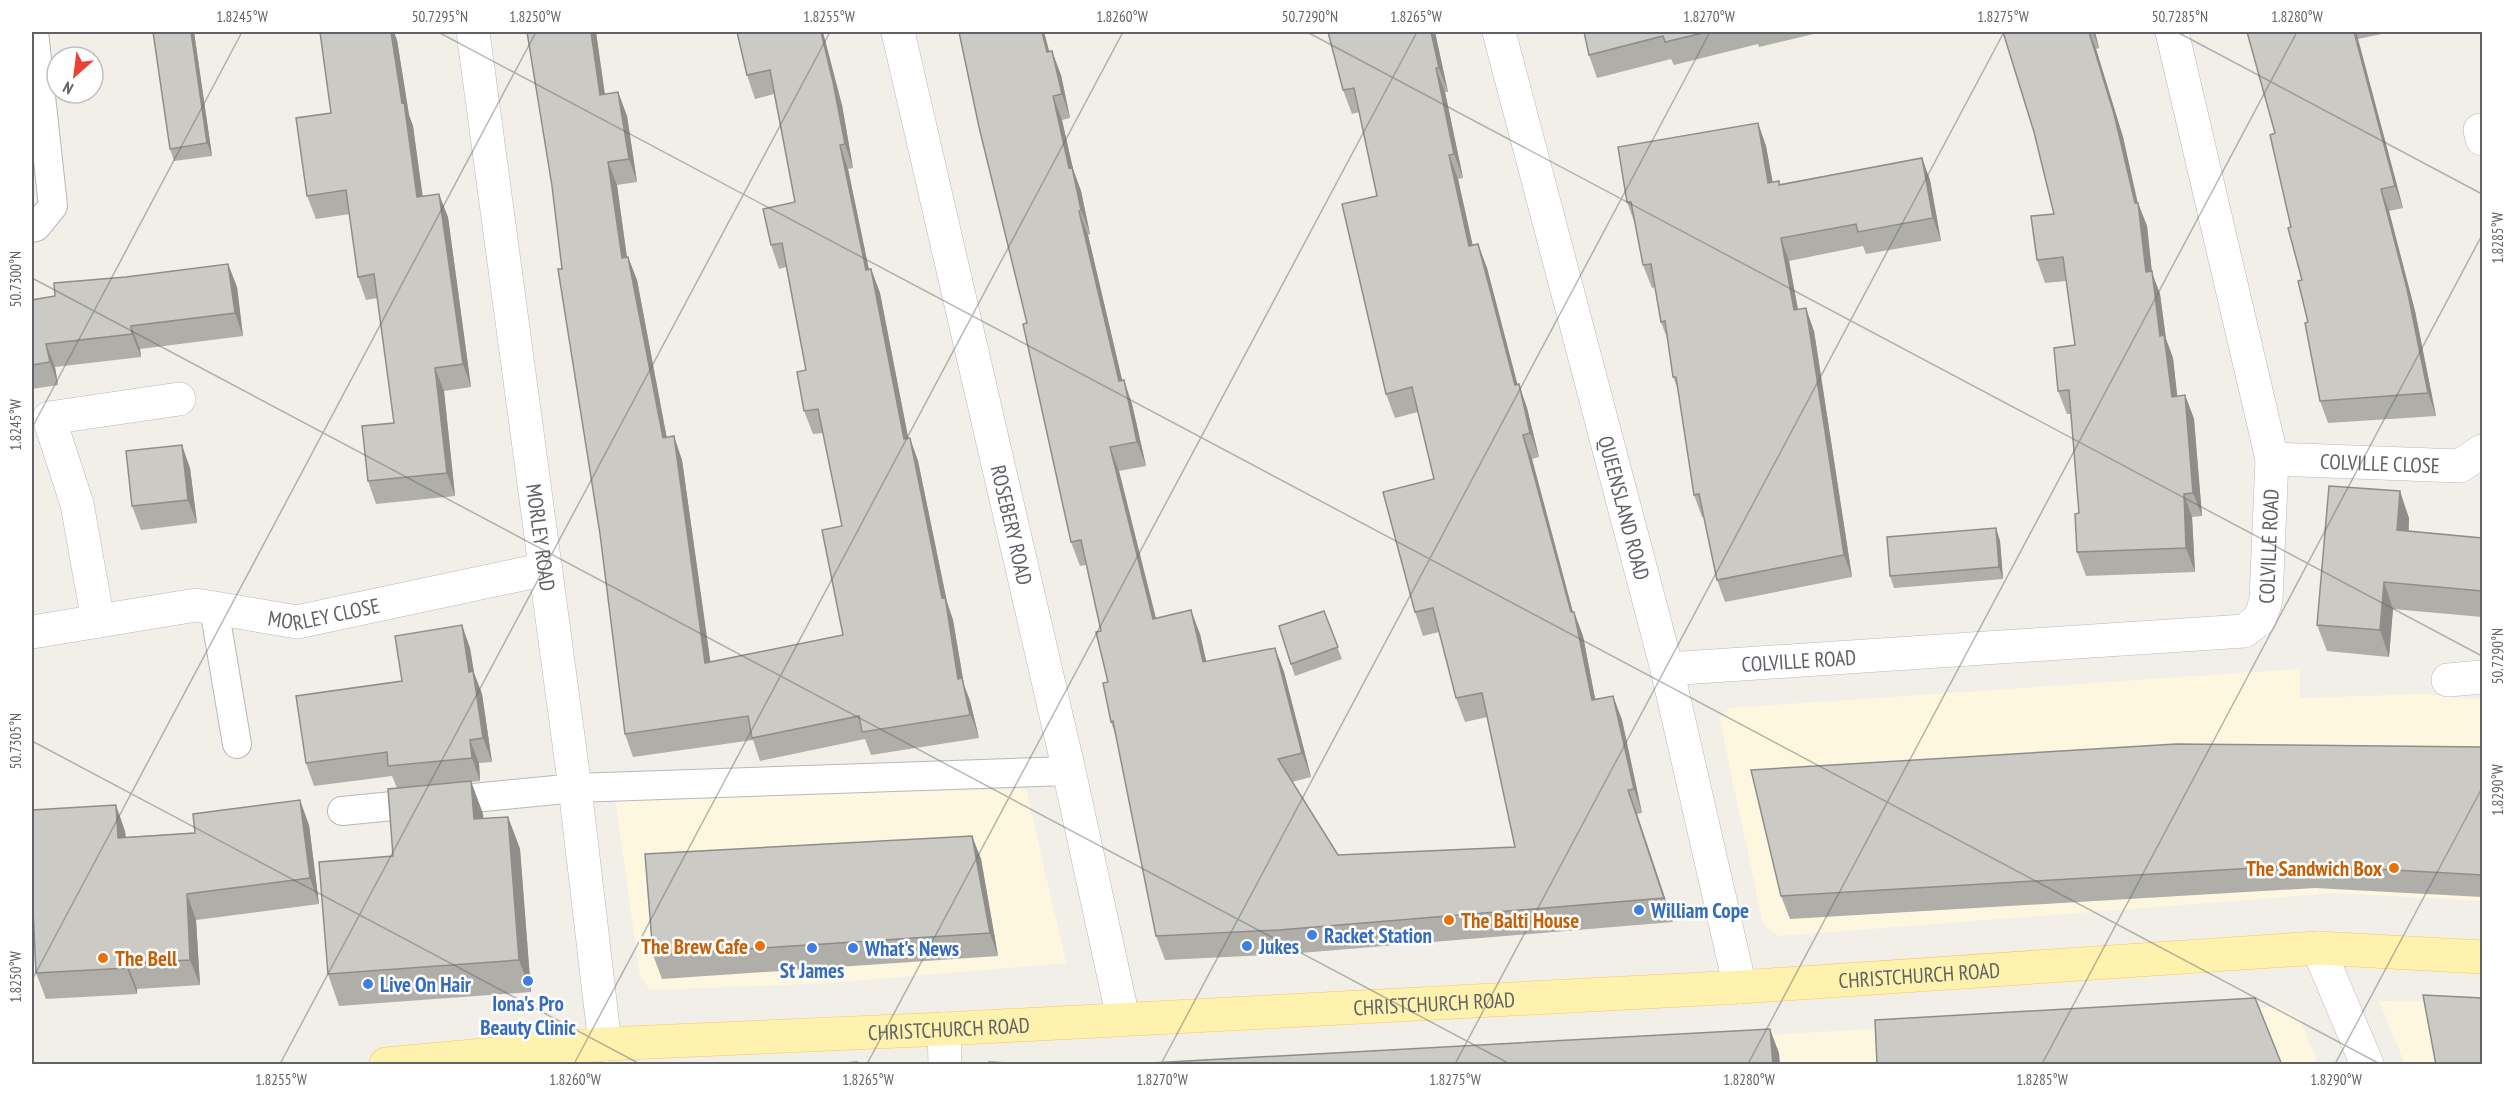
<svg xmlns="http://www.w3.org/2000/svg" width="2514" height="1096" viewBox="0 0 2514 1096" font-family="'PT Sans Narrow',sans-serif">
<style>
.commercial{fill:#fef7e0}
.lines{fill:none;stroke-linecap:round;stroke-linejoin:round}
.lane-casing{stroke:#b5b8bc;stroke-width:30}
.street-casing{stroke:#b5b8bc;stroke-width:34}
.primary-casing{stroke:#f2c960;stroke-width:34}
.lane{stroke:#fff;stroke-width:28}
.street{stroke:#fff;stroke-width:33}
.primary{stroke:#fff2af;stroke-width:33}
.wall{fill:#afaea9}
.shaded-wall{fill:#8f8d8a}
.building{fill:#cccac5;stroke:#8f8d8a;stroke-width:1.5}
.ticks{fill:none;stroke:#5f6368;stroke-width:1.5;stroke-opacity:0.45}
.food-dot{fill:#e8710a;stroke:#fff;stroke-width:2}
.shop-dot{fill:#3f7fe0;stroke:#fff;stroke-width:2}
.labels{text-anchor:middle;dominant-baseline:central;stroke-width:5;stroke-linejoin:round;paint-order:stroke}
.street-label{font-size:21px;fill:#5f6368;stroke:#fff}
.food-label{font-size:21px;font-weight:bold;fill:#c56008;stroke:#fff;text-anchor:end}
.shop-label{font-size:21px;font-weight:bold;fill:#366cbe;stroke:#fff;text-anchor:start}
.neatline{fill:none;stroke:#5f6368;stroke-width:2}
.ticks-label{font-size:15px;text-anchor:middle;fill:#5f6368}
</style>
<rect width="100%" height="100%" fill="#f1efe8"/>
<!-- commercial -->
<path class="commercial" d="M2300 669V698L2424 694 2482 700V901L2335 893 1778 936 1763 924 1719 717 1730 708Z
M1026 789 1066 963 831 983 650 990 640 976 615 798Z
M2379 1001 2482 1002V1064H2405Z
M2278 1007 2300 1019 2318 1064H1234Z"/>
<g class="lines">
<!-- lane casing -->
<g class="lane-casing">
<path id="lane" d="M32 228 36 227 53 206 34 32
M214 608 237 744
M342 811 575 788 1069 771"/>
</g>
<!-- street casing -->
<g class="street-casing">
<g id="street">
<path id="s1" d="M473 32 575 788 605 1044"/>
<path id="s2" d="M898 32 1069 771 1123 1018"/>
<path id="s3" d="M1499 32 1667 669 1740 987"/>
<path d="M2480 130 2482 139"/>
<path id="s4" d="M2272 459 2460 466 2482 451"/>
<path d="M98 621 77 504 49 418 179 399"/>
<path id="s5" d="M32 632 196 605 297 622 546 569"/>
<path id="s6" d="M1667 669 2244 631 2260 619 2266 600 2272 459 2172 32"/>
<path d="M2448 680 2482 677"/>
<path d="M2318 948 2367 1064"/>
<path d="M944 1029 945 1064"/>
</g>
</g>
<!-- primary casing -->
<g class="primary-casing">
<g id="primary">
<path id="s7" d="M386 1064 605 1044 944 1029 1740 987 2318 948 2482 957"/>
</g>
</g>
<!-- lane -->
<use href="#lane" class="lane"/>
<!-- street -->
<use href="#street" class="street"/>
<!-- primary -->
<use href="#primary" class="primary"/>
</g>
<!-- wall -->
<path class="wall" d="M194 32 212 156 174 161 170 149Z
M527 32H596L605 94 618 92 627 116 637 182 617 185 627 257H628L637 280 667 438 682 460 710 662 843 635 842 526 823 433 813 434 804 411 806 370 786 267 779 269 771 245 795 202 774 94 755 99 747 75 737 32 842 105 853 168 848 169 869 270 871 269 880 293 908 438 918 461 947 602 953 620 964 685 970 701 979 738 871 755 865 739 760 761 753 740 633 757 625 734 600 534 562 269 552 186Z
M959 32H1044L1049 52 1061 75 1070 118 1062 120 1073 169 1081 191 1090 234 1088 235 1122 380 1132 404 1146 466 1119 471 1156 618 1200 634 1206 662 1275 648 1284 672 1311 777 1292 782 1338 855 1515 847 1487 717 1465 722 1456 698 1439 632 1423 636 1415 612 1434 479 1418 412 1395 418 1386 394 1377 196 1359 112 1352 114 1343 90 1435 32 1448 92H1445L1463 178 1458 179 1473 246 1478 244 1487 268 1517 385 1527 408 1539 457 1532 459 1573 612H1574L1583 636 1595 699 1613 696 1622 720 1642 813 1637 814 1673 922 1288 954 1165 960 1156 936 1116 736 1111 722 1108 682 1101 631 1086 565 1080 566 1071 542 1027 323Z
M1584 32H1822L1759 47 1758 44 1674 65 1671 59 1597 78 1589 55Z
M2003 32H2095L2099 48 2096 49 2123 137 2138 203 2147 226 2152 273 2160 294 2166 339 2173 358 2177 396 2185 395 2194 419 2202 516 2192 517 2195 572 2086 576 2077 552 2079 513 2071 414H2067L2058 391 2075 345 2066 281 2045 283 2037 260 2054 214 2034 132Z
M2247 32H2391L2358 39 2403 208 2389 211 2415 311 2436 416 2328 423 2320 401 2308 322 2302 280 2291 227 2275 133Z
M397 40 409 115 413 126 422 196 448 217 471 387 444 391 455 496 376 504 368 481 394 423 377 298 366 300 358 277 350 214 316 219 307 196 331 113Z
M1758 123 1766 146 1772 182 1779 181 1780 184 1922 158 1930 180 1941 241 1866 254 1863 246 1789 261 1798 309 1814 331 1852 577 1725 602 1717 580 1704 517H1702L1694 495 1679 392 1673 377 1667 338 1661 322 1655 287 1652 288 1643 265 1635 224 1627 202Z
M228 264 237 287 243 336 140 349 141 357 55 367 58 385 32 389V300L55 296 126 277Z
M190 468 197 523 141 530 132 506Z
M2409 518V531L2482 538V617L2393 609 2389 657 2327 651 2317 625Z
M1996 528 2000 541 2003 579 1894 588 1890 576Z
M1324 611 1342 659 1295 676 1291 664Z
M470 648 474 673 482 694 492 762 479 763 480 781 471 782 483 814V819L508 817 520 849 531 992 339 1006 328 974 393 856 397 788 392 776 314 786 306 763 402 681Z
M2482 747V897L2315 888 1790 919 1781 896Z
M309 825 319 904 196 920 200 985 137 989V994L46 999 36 973 125 831 126 837Z
M972 836 981 859 998 956 662 979 653 955Z"/>
<!-- shaded-wall -->
<path class="shaded-wall" d="M191 32H194L212 156 207 143Z
M391 32H394L397 40 409 115 413 126 426 220 417 197Z
M591 32H596L608 118 600 95Z
M821 32H823L842 105 853 168 845 144Z
M1042 32H1044L1056 76 1047 52Z
M1431 32H1435L1448 92 1439 68Z
M2089 32 2096 49 2123 137 2139 210 2138 203 2147 226 2152 273 2160 294 2166 339 2173 358 2180 420 2172 397 2146 272 2135 203Z
M2093 32H2095L2099 48Z
M2354 32H2356L2358 39 2403 208 2395 186Z
M1052 51 1061 75 1070 118 1062 94Z
M1436 68 1445 92 1463 178 1454 154Z
M618 92 627 116 637 182 629 159Z
M1053 96 1062 120 1073 169 1081 191 1090 234 1081 210 1069 168Z
M1758 123 1766 146 1777 205 1768 183Z
M840 145 848 169 874 294 866 270Z
M1449 155 1458 179 1478 270 1469 246Z
M1922 158 1930 180 1941 241 1933 218Z
M608 162 617 185 630 281 622 258Z
M2381 189 2389 211 2415 311 2436 416 2428 393Z
M439 194 448 217 471 387 463 364Z
M1079 211 1088 235 1128 405 1119 381Z
M1781 238 1789 261 1802 332 1794 310Z
M1478 244 1487 268 1524 409 1515 385Z
M628 257 637 280 671 461 663 438Z
M228 264 237 287 243 336 235 313Z
M871 269 880 293 913 462 904 439Z
M1806 308 1814 331 1852 577 1844 555Z
M131 326 140 349 141 357 132 334Z
M46 344 55 367 58 385 50 362Z
M435 368 444 391 455 496 447 473Z
M1124 380 1132 404 1146 466 1137 442Z
M1519 384 1527 408 1539 457 1530 433Z
M2185 395 2194 419 2202 516 2193 493Z
M1523 435 1532 459 1576 624 1574 612 1583 636 1600 724 1592 700 1571 612Z
M674 436 682 460 714 687 705 663Z
M910 438 918 461 947 602 953 620 964 685 970 701 979 738 958 679Z
M182 445 190 468 197 523 188 500Z
M1110 447 1119 471 1162 643 1153 619Z
M2400 491 2409 518 2407 556 2397 530Z
M2184 494 2192 517 2195 572 2186 548Z
M1996 528 2000 541 2003 579 1999 567Z
M2384 582 2393 609 2389 657 2380 630Z
M1191 610 1200 634 1212 686 1203 662Z
M462 625 470 648 474 673 482 694 492 762 483 738 469 672Z
M1275 648 1284 672 1311 777 1302 753Z
M1613 696 1622 720 1642 813 1634 789Z
M470 740 479 763 480 781 472 758Z
M471 781 483 814 486 852 474 819Z
M1628 790 1637 814 1673 922 1664 898Z
M300 800 309 825 319 904 310 878Z
M116 805 125 831 127 864 118 838Z
M508 817 520 849 531 992 519 960Z
M972 836 981 859 998 956 990 933Z
M187 894 196 920 200 985 190 960Z
M127 963 137 989V994L127 968Z
M1770 1029 1779 1053 1780 1065H1773Z"/>
<!-- building -->
<path class="building" d="M153 32H191L207 143 170 149Z
M320 32H391L402 103 404 102 417 197 439 194 463 364 435 368 447 473 368 481 362 426 394 423 374 274 358 277 346 190 307 196 296 118 331 113Z
M527 32H591L600 95 618 92 629 159 608 162 622 258 628 257 663 438 674 436 705 663 843 635 822 530 842 526 818 409 804 411 797 372 806 370 782 243 771 245 763 209 795 202 770 70 747 75 737 32H821L833 82 845 144 840 145 866 270 871 269 904 439 910 438 942 598 945 597 958 679 962 678 970 715 862 732 859 716 752 738 748 716 625 734 600 534 558 269H562L552 186Z
M959 32H1042L1047 52 1052 51 1062 94 1053 96 1069 168 1072 167 1081 210 1079 211 1119 381 1124 380 1137 442 1110 447 1153 619 1191 610 1203 662 1275 648 1302 753 1278 759 1338 855 1515 847 1482 693 1456 698 1433 608 1415 612 1383 492 1434 479 1412 387 1386 394 1342 204 1377 196 1354 88 1343 90 1328 32H1431L1439 68H1436L1454 154 1449 155 1469 246 1478 244 1515 385 1519 384 1530 433 1523 435 1571 612H1574L1592 700 1613 696 1634 789 1628 790 1664 898 1279 930 1156 936 1113 721 1111 722 1103 683 1108 682 1096 632 1101 631 1081 540 1071 542 1023 324 1027 323 979 127Z
M1584 32H1707L1665 42 1663 36 1589 55Z
M2003 32H2089L2114 114 2135 203H2138L2146 272 2152 271 2160 336 2164 335 2172 397 2185 395 2193 493 2184 494 2186 548 2077 552 2075 514 2079 513 2069 390 2058 391 2054 348 2075 345 2063 257 2037 260 2031 216 2054 214 2034 132Z
M2247 32H2354L2395 186 2381 189 2407 289 2428 393 2320 401 2305 323 2308 322 2298 281 2302 280 2288 228 2291 227 2270 135 2275 133Z
M1758 123 1768 183 1779 181V185L1922 158 1933 218 1858 232 1856 224 1781 238 1794 310 1806 308 1844 555 1717 580 1699 494 1694 495 1676 377H1673L1665 321 1661 322 1651 264 1643 265 1631 202H1627L1618 147Z
M228 264 235 313 131 326 132 334 46 344 50 362 32 365V300L55 296 54 283 126 277Z
M182 445 188 500 132 506 126 451Z
M2329 486 2400 491 2397 530 2482 538V591L2384 582 2380 630 2317 625Z
M1996 528 1999 567 1890 576 1887 537Z
M1324 611 1338 647 1291 664 1279 626Z
M462 625 469 672 473 671 483 738 470 740 472 758 388 766 387 752 306 763 296 696 402 681 395 636Z
M2176 744 2482 747V875L2306 865 1781 896 1751 770Z
M471 781 474 819 508 817 519 960 328 974 319 862 393 856 388 789Z
M300 800 310 878 187 894 190 960 127 963V968L36 973 32 888V810L116 805 118 838 195 833 193 814Z
M972 836 990 933 653 955 645 854Z
M2423 995 2482 998V1065H2436Z
M2255 998 2282 1065H1877L1875 1020Z
M1770 1029 1773 1065H1115Z
M857 1062V1065H817Z
M989 1062 1043 1065H987Z"/>
<!-- ticks -->
<path class="ticks" d="M438 32 2380 1064M1307 32 2482 656M2177 32 2482 194M32 278 1510 1064M32 428 242 32M32 741 640 1064M32 980 536 32M280 1064 830 32M574 1064 1123 32M867 1064 1417 32M1161 1064 1710 32M1455 1064 2004 32M1748 1064 2297 32M2042 1064 2482 235M2335 1064 2482 788"/>
<!-- markers -->
<g class="food-dot">
<circle cx="2394" cy="868" r="6"/>
<circle cx="1449" cy="920" r="6"/>
<circle cx="760" cy="946" r="6"/>
<circle cx="103" cy="958" r="6"/>
</g>
<g class="shop-dot">
<circle cx="1639" cy="910" r="6"/>
<circle cx="1312" cy="935" r="6"/>
<circle cx="1247" cy="946" r="6"/>
<circle cx="812" cy="948" r="6"/>
<circle cx="853" cy="948" r="6"/>
<circle cx="528" cy="981" r="6"/>
<circle cx="368" cy="984" r="6"/>
</g>
<g class="labels">
<!-- street labels -->
<g class="street-label">
<text stroke="none"><textPath href="#s4" startOffset="108">COLVILLE CLOSE</textPath></text>
<text stroke="none"><textPath href="#s3" startOffset="492">QUEENSLAND ROAD</textPath></text>
<text stroke="none"><textPath href="#s2" startOffset="506">ROSEBERY ROAD</textPath></text>
<text stroke="none"><textPath href="#s1" startOffset="510">MORLEY ROAD</textPath></text>
<text stroke="none"><textPath href="#s6" startOffset="672">COLVILLE ROAD</textPath></text>
<text stroke="none"><textPath href="#s5" startOffset="296">MORLEY CLOSE</textPath></text>
<text stroke="none"><textPath href="#s6" startOffset="132">COLVILLE ROAD</textPath></text>
<text stroke="none"><textPath href="#s7" startOffset="1536">CHRISTCHURCH ROAD</textPath></text>
<text stroke="none"><textPath href="#s7" startOffset="1050">CHRISTCHURCH ROAD</textPath></text>
<text stroke="none"><textPath href="#s7" startOffset="564">CHRISTCHURCH ROAD</textPath></text>
</g>
<!-- food labels -->
<g class="food-label">
<text x="2382" y="868">The Sandwich Box</text>
<text x="1461" y="920" text-anchor="start">The Balti House</text>
<text x="748" y="946">The Brew Cafe</text>
<text x="115" y="958" text-anchor="start">The Bell</text>
</g>
<!-- shop labels -->
<g class="shop-label">
<text x="1651" y="910">William Cope</text>
<text x="1324" y="935">Racket Station</text>
<text x="1259" y="946">Jukes</text>
<text x="865" y="948">What's News</text>
<text x="812" y="970" text-anchor="middle">St James</text>
<text x="380" y="984">Live On Hair</text>
<text x="528" y="1003" text-anchor="middle">Iona's Pro<tspan x="528" dy="24">Beauty Clinic</tspan></text>
</g>
</g>
<!-- border -->
<rect width="2514" height="1096" fill="none" stroke="#ffffff" stroke-width="66"/>
<!-- north arrow -->
<g transform="translate(75 75) rotate(208)"><circle r="28" fill="#ffffff" stroke="#bfc1c3" stroke-width="1.5"/>
<path d="M0-4.5L10 22L0 15L-10 22Z" fill="#ea4335"/>
<text y="-9" font-size="16" font-weight="bold" text-anchor="middle" fill="#5f6368">N</text>
</g>
<rect x="33" y="33" width="2448" height="1030" class="neatline"/>
<g class="ticks-label">
<text x="242" y="22">1.8245°W</text>
<text x="440" y="22">50.7295°N</text>
<text x="535" y="22">1.8250°W</text>
<text x="829" y="22">1.8255°W</text>
<text x="1122" y="22">1.8260°W</text>
<text x="1310" y="22">50.7290°N</text>
<text x="1416" y="22">1.8265°W</text>
<text x="1709" y="22">1.8270°W</text>
<text x="2003" y="22">1.8275°W</text>
<text x="2180" y="22">50.7285°N</text>
<text x="2297" y="22">1.8280°W</text>
<text transform="translate(2498 238) rotate(-90)" y="5">1.8285°W</text>
<text transform="translate(16 279) rotate(-90)" y="5">50.7300°N</text>
<text transform="translate(16 425) rotate(-90)" y="5">1.8245°W</text>
<text transform="translate(2498 656) rotate(-90)" y="5">50.7290°N</text>
<text transform="translate(16 741) rotate(-90)" y="5">50.7305°N</text>
<text transform="translate(2498 790) rotate(-90)" y="5">1.8290°W</text>
<text transform="translate(16 977) rotate(-90)" y="5">1.8250°W</text>
<text x="281" y="1085">1.8255°W</text>
<text x="575" y="1085">1.8260°W</text>
<text x="868" y="1085">1.8265°W</text>
<text x="1162" y="1085">1.8270°W</text>
<text x="1455" y="1085">1.8275°W</text>
<text x="1749" y="1085">1.8280°W</text>
<text x="2042" y="1085">1.8285°W</text>
<text x="2336" y="1085">1.8290°W</text>
</g>
</svg>
